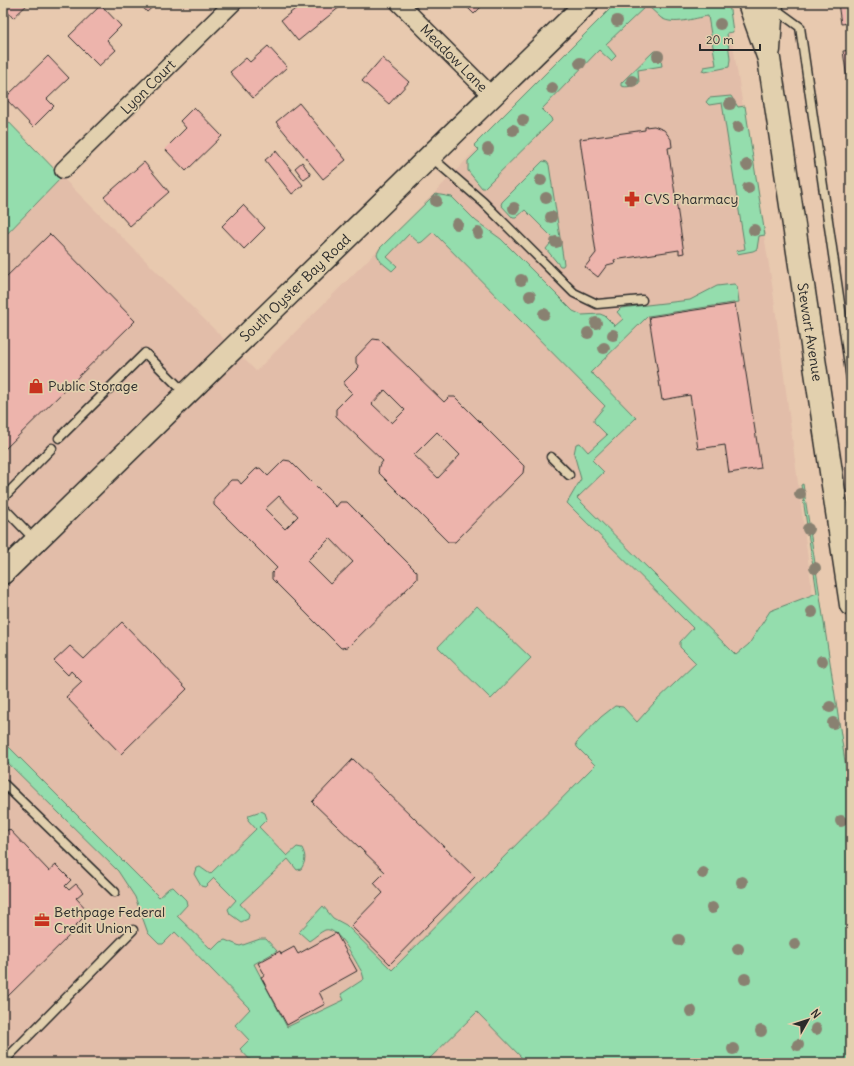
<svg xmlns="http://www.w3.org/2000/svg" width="854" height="1066" viewBox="0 0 854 1066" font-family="Delius,sans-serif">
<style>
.built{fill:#e2bda9}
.green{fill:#94ddad;stroke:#60846c}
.building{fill:#edb4ac;stroke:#2b2b2b;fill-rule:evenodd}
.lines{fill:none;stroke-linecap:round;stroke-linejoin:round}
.lane-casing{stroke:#2b2b2b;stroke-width:11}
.street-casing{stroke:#2b2b2b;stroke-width:19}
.secondary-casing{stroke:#2b2b2b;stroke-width:25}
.lane{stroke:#e2d0ae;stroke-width:8}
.street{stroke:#e2d0ae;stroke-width:16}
.secondary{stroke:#e2d0ae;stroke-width:22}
.tree{fill:#898171}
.labels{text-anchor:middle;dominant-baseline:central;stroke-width:3.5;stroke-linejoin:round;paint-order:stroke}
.street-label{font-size:14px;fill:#2b2b2b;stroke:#e2d0ae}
.poi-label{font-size:14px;fill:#2b2b2b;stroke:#e2d0ae;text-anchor:start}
</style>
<rect width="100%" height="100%" fill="#e8c9af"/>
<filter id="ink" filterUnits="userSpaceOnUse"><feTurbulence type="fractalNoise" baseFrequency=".025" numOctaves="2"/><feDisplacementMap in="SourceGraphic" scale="8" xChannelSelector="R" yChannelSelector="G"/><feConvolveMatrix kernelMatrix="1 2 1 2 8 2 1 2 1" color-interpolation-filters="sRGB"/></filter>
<g filter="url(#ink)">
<!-- built -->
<path class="built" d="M616 3H726L772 284 851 889V1063H3V238L62 177 256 371 423 205Z"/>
<!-- green -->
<path class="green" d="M616 3H729L733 32 727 33 730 59 729 67 705 72 702 71 704 67 716 65 708 16C694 18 674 26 661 18 656 14 652 9 647 5L606 44 616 56 611 61 599 50 542 109 551 118 552 121 484 188H482L468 171V161L479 150 474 145Z
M654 51H658L660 54 662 66 638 70 639 83C635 86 626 88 621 86V83Z
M731 96 738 107 745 106 765 235 759 236 757 249 753 251 737 254 736 251 745 249 722 103 709 105 706 102 709 98Z
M3 116 62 177 3 238Z
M543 161 547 162 549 165 564 264 563 266H560L546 249 554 239 525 210 516 218H513L501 205 502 202Z
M435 194 452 197 476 221 501 239 573 311 582 315 600 314 605 316 615 326 623 319 617 312 621 308 690 300 717 286 734 284 737 286 739 302 648 316 590 373 593 374 636 418 592 460 604 472 577 498 736 655 749 644 770 611 817 593 801 485 803 484 851 801V1063H527L477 1012 425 1063H253L240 1049 249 1040 235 1025 250 1009 175 932 163 944H159L148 933 135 897 118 871 3 758V741L159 897 169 888 173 887 186 900 187 905 177 916 212 950 220 942 225 940 240 946 260 939H266L277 951 254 964 287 1027 344 1000 341 994 364 979 362 972C356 963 339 926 325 930 320 932 314 938 309 941L299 932 323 906 333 918 346 925 392 970 595 765 577 747 576 743 601 717 615 706 623 707 637 722 654 703 696 663 680 647V642L693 628 567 503 581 479 574 454 576 444 580 443 588 452 607 435 594 422V419L605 406 433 232 422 242 419 243 409 234 387 257 397 266 392 271 380 261 377 254 380 248Z
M477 606 531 658 491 699 438 647Z
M261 811 265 813 267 819 259 827 287 856 297 847 302 848C306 856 306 861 301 869L297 870 288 859 240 904 249 914 248 919 241 922 230 914 228 909 236 900 214 878 205 887 201 886 194 874 196 868 200 867 210 874 256 829 248 820 249 815Z"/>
<!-- building -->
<path class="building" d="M3 3H29L13 18 3 7Z
M139 3H157L147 12Z
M303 3H339L341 6 298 41 281 20Z
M463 3H485L474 14Z
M838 3H851V23L841 24Z
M101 5 121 26 107 40 116 50 99 66 69 36Z
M268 46 287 67 253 98 230 72 246 58 250 62Z
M851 50V93H849L843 51Z
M48 56 69 78 47 99 54 106 33 127 5 98Z
M382 58 409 82 389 104 362 81Z
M299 103 346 160 323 179 276 122Z
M194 107 222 136 186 171 165 149 186 128 180 121Z
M654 126 664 130 671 139 672 147 668 148 684 253 679 254V250L614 260 615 263 607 265 598 277 585 267 596 253 580 139 645 130V127Z
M276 151 303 185 292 194 265 160Z
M144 162 169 192 130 226 104 197Z
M302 162 311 175 304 180 295 168Z
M243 205 265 228 244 249 222 226Z
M50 234 135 321 3 451V280Z
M735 304 761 468 729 473 725 445 698 449 690 395 662 400 649 317Z
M373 339 380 340 444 402 449 397H455L524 466 523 473 455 542H448L378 472 379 466 383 461 336 416V409L352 393 344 385V382L359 367 356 363V357ZM385 390 405 410 392 423 372 404ZM437 432 460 455 438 478 414 455Z
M284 460 290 461 336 507 340 502H347L417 572V579L348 647 341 648 272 579V573L277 568 214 505V498L231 480H238L241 484 256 469 260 468 268 476ZM279 496 298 516 285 529 265 509ZM330 538 353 562 330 584 307 561Z
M122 622 187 689 121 754 66 697 82 682 71 671 68 675 54 661 70 646 84 659Z
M353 759 475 877 390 964 351 926 383 893 374 883 385 872 312 802Z
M9 829 49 871 56 865 71 880 65 886 69 890 76 884 83 892 76 898 89 912 73 928 75 930 3 1001V834Z
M336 933 357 971 319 992 325 1004 287 1025 261 977 265 975 258 963 280 951 281 954 294 947 298 954Z"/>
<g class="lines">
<!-- lane casing -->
<g class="lane-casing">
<path id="lane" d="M774 8 800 27 851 379
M431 157 483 202 574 293 597 304 642 300
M59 438 145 353 186 394
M551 457 569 475
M3 498 52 448
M3 507 35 540
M3 783 115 892
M3 1062 133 930"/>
</g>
<!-- street casing -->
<g class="street-casing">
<path id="street" d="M399 3 492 96
M63 170 233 3"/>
</g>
<!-- secondary casing -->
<g class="secondary-casing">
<path id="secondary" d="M749 3 769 59 851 605
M769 50 772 3
M3 573 587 3"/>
</g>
<!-- lane -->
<use href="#lane" class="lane"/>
<!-- street -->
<use href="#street" class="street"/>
<!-- secondary -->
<use href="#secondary" class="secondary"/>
</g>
<!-- trees -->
<g class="tree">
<circle cx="617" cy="21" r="6"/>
<circle cx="720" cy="24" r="6"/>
<circle cx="658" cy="56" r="6"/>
<circle cx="580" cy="63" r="6"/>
<circle cx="632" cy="81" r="6"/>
<circle cx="552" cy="88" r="6"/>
<circle cx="730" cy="104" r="6"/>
<circle cx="523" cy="120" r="6"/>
<circle cx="738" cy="127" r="6"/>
<circle cx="513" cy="130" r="6"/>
<circle cx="488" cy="149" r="6"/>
<circle cx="747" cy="165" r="6"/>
<circle cx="541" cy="180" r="6"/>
<circle cx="748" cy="188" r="6"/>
<circle cx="546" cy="198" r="6"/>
<circle cx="436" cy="201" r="6"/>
<circle cx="514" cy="208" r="6"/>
<circle cx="551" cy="217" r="6"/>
<circle cx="457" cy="224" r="6"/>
<circle cx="754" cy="230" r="6"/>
<circle cx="478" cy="233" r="6"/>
<circle cx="556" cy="242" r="6"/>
<circle cx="521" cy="280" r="6"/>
<circle cx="530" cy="296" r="6"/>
<circle cx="544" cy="314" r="6"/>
<circle cx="596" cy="323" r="6"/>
<circle cx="588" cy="333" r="6"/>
<circle cx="613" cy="335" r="6"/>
<circle cx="604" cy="348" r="6"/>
<circle cx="800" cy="494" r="6"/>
<circle cx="808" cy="529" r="6"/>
<circle cx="815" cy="568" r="6"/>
<circle cx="812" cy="612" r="6"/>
<circle cx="822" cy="661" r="6"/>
<circle cx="830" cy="707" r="6"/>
<circle cx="833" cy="723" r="6"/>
<circle cx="841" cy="821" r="6"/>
<circle cx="703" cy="873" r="6"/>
<circle cx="742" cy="882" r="6"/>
<circle cx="712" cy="908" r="6"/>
<circle cx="679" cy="940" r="6"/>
<circle cx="795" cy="944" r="6"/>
<circle cx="738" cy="949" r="6"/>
<circle cx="745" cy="979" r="6"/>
<circle cx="691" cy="1011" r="6"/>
<circle cx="816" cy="1029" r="6"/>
<circle cx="761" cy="1031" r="6"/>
<circle cx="798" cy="1045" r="6"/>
<circle cx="733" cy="1049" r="6"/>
</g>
</g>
<!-- icons -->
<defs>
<g id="pharmacy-bare" transform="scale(1.2)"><path d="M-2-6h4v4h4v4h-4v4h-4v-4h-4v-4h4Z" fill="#c8321e" stroke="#e2d0ae" stroke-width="2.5" paint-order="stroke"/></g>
<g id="shop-bare" transform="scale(1.2)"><path d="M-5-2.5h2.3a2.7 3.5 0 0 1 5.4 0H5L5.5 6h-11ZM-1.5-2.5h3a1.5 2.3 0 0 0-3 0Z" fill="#c8321e" stroke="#e2d0ae" stroke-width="2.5" paint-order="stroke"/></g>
<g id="office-bare" transform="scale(1.2)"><path d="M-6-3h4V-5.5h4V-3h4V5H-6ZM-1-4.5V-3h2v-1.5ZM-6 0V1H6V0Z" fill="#c8321e" stroke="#e2d0ae" stroke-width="2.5" paint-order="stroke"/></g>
</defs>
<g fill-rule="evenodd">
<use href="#pharmacy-bare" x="632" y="199"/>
<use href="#shop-bare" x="36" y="386"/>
<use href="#office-bare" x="42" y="920"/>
</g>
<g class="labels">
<!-- street labels -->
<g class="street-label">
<text transform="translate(454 58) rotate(45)">Meadow Lane</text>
<text transform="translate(148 87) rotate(-45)">Lyon Court</text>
<text transform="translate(295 288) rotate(-44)">South Oyster Bay Road</text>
<text transform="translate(810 332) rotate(81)">Stewart Avenue</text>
</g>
<!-- poi labels -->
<g class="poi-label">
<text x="644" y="199">CVS Pharmacy</text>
<text x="48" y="386">Public Storage</text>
<text x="54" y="912">Bethpage Federal<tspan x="54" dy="16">Credit Union</tspan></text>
</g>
</g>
<!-- margin -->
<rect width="854" height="1066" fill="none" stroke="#e2d0ae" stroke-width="16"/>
<rect x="8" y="8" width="838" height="1050" fill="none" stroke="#2b2b2b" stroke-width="1.5" filter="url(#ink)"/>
<!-- north arrow -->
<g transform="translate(808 1020) rotate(51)" stroke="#e2d0ae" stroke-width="3" paint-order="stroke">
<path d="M0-3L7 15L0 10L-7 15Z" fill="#2b2b2b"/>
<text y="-6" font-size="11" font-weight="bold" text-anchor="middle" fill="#2b2b2b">N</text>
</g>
<!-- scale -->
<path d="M700 44v6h60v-6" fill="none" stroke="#2b2b2b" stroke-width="2"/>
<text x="706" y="44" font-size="12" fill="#2b2b2b" stroke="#e2d0ae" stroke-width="3" paint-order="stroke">20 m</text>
</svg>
